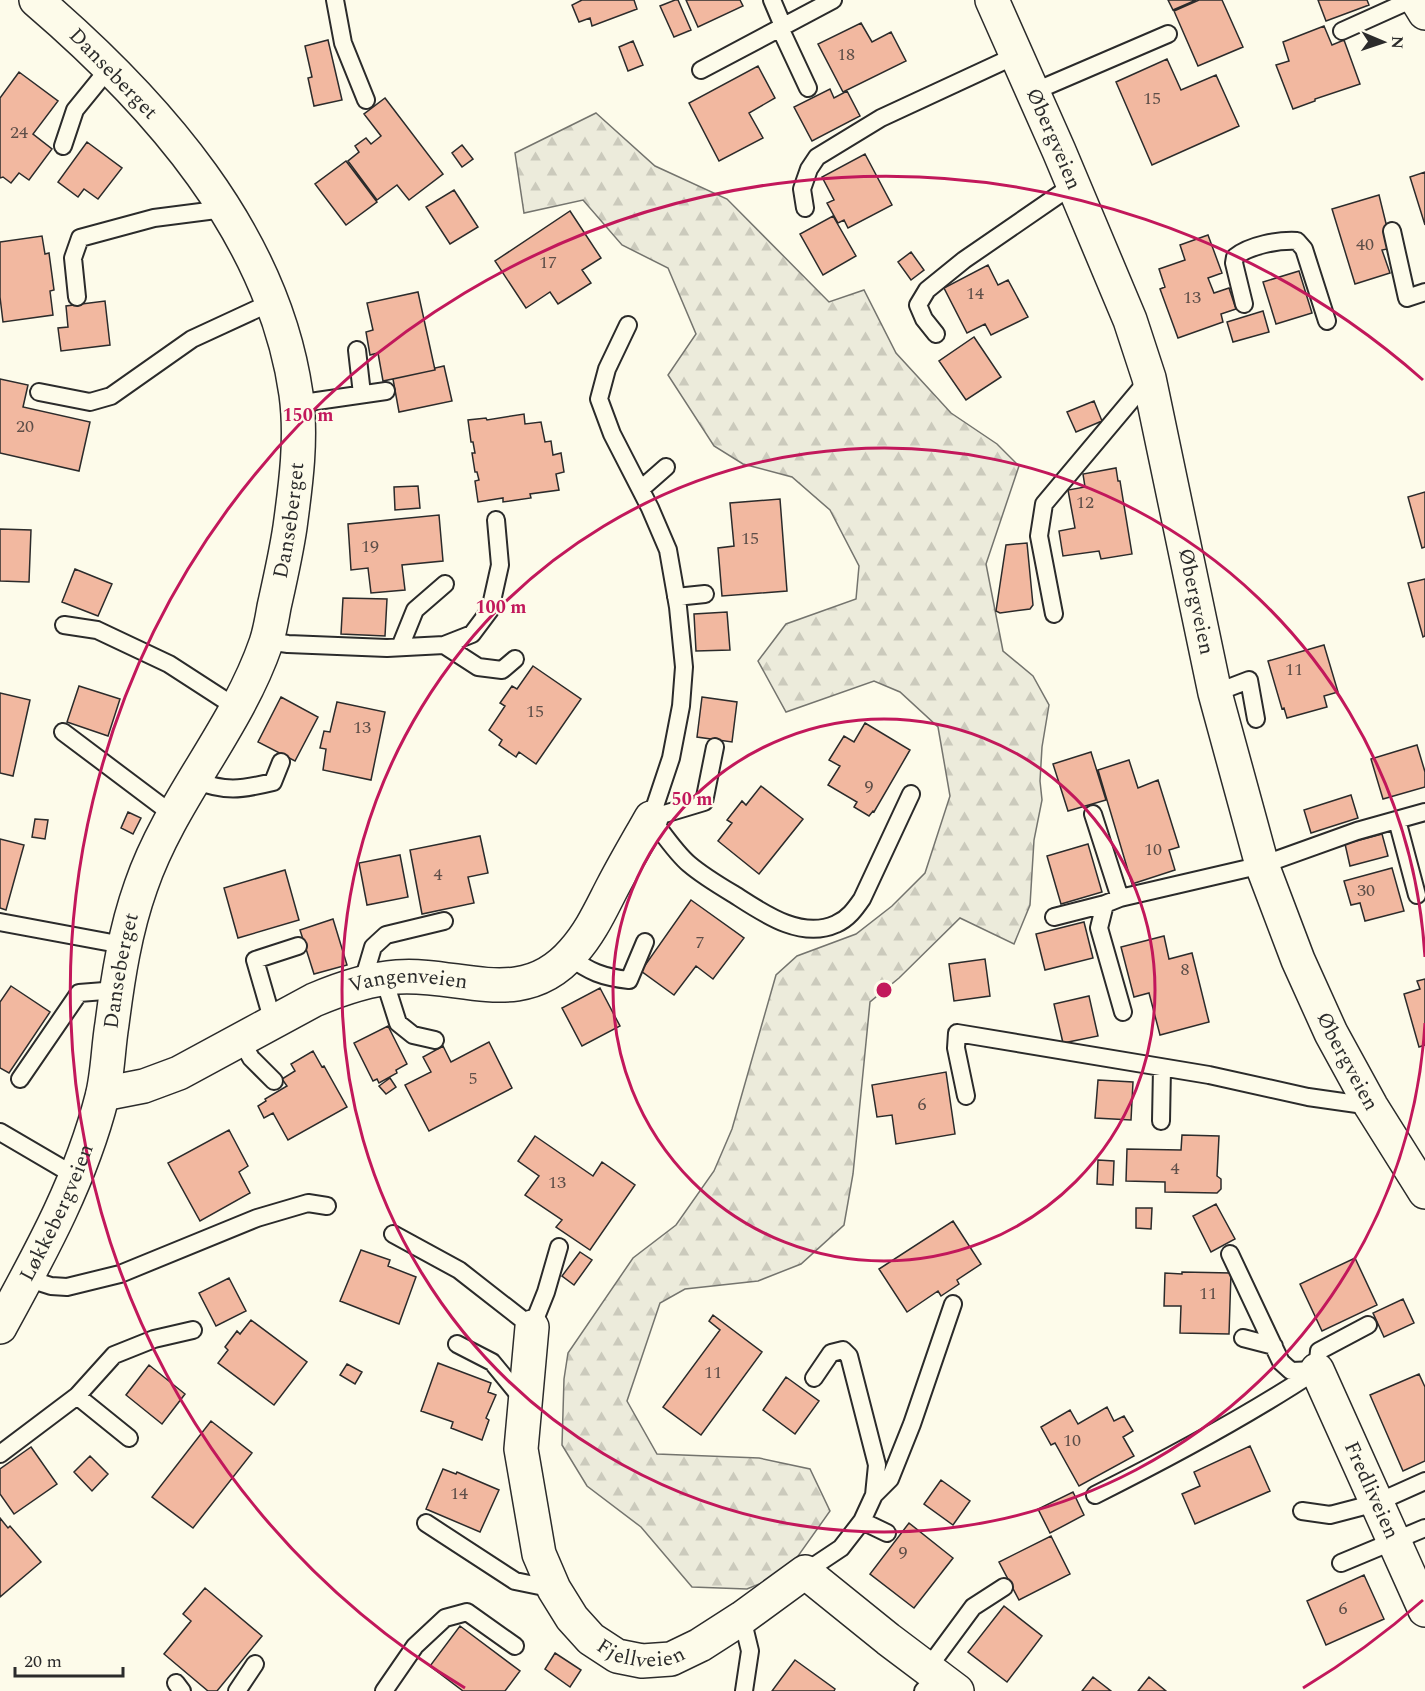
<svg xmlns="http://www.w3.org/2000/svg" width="1425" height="1691" viewBox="0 0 1425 1691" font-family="Spectral,serif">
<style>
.forest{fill:url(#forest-firs);stroke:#74746e;stroke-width:1.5}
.building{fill:#f2b8a0;stroke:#2b2b2b;stroke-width:1.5}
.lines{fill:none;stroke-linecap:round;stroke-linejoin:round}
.service-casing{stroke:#2b2b2b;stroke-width:20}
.minor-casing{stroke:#2b2b2b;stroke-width:36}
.primary-casing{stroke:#2b2b2b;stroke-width:36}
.service{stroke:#fdfbea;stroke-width:16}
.minor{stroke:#fdfbea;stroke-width:33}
.primary{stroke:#fdfbea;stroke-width:33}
.ring{fill:none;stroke:#c2185b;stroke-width:3}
.labels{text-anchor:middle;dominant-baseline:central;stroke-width:4.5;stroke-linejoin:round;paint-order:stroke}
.number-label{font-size:18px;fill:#5d4e48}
.street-label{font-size:21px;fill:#2b2b2b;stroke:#fdfbea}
.centre{fill:#c2185b;stroke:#fdfbea;stroke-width:3}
.ring-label{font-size:18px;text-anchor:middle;font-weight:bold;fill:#c2185b;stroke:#fdfbea;stroke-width:4.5;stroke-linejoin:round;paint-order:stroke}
</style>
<defs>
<pattern id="forest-firs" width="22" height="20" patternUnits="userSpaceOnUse" patternTransform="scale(1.5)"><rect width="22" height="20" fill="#ecebdb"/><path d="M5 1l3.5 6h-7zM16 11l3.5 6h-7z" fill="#cbcabc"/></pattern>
</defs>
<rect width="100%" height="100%" fill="#fdfbea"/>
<!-- forest -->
<path class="forest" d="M596 113 655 166 727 199 829 302 864 290 896 353 951 413 997 444 1019 466 986 564 1003 651 1033 676 1049 705 1042 747 1040 781 1042 800 1034 840 1030 905 1014 944 960 918 899 978 870 1002 853 1174 844 1225 801 1264 758 1281 685 1289 660 1303 627 1401 657 1454 759 1458 810 1469 830 1511 786 1573 747 1589 692 1587 641 1527 587 1486 562 1445 564 1379 568 1353 633 1258 676 1225 714 1171 732 1129 776 975 797 956 856 934 892 906 925 873 950 796 938 727 900 692 874 681 786 712 758 661 786 624 856 599 859 566 830 510 792 477 743 464 714 446 668 375 696 334 668 268 622 245 583 200 524 213 515 153Z"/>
<!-- building -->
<path class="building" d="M582 0H634L637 9 592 26 590 18 579 22 572 5Z
M675 0H678L691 30 674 37 660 6Z
M686 0H740L743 6 698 27Z
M1168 0H1196L1173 10Z
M1199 0H1222L1243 47 1198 66 1174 11Z
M1318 0H1367L1369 5 1326 21Z
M861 23 872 42 891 32 906 61 843 92 818 44Z
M1324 26 1332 45 1344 40 1360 84 1315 99V101L1293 109 1276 65 1289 61 1283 42Z
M328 40 342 100 314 106 308 78 312 77 305 46Z
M633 41 643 65 628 71 619 47Z
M1167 59 1181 90 1216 75 1239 126 1152 165 1116 82Z
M758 66 775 98 749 113 763 138 719 161 689 103Z
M19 72 58 101 33 134 52 149 29 180 19 173 11 183 3 177 0 178V98Z
M830 89 834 98 847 91 860 116 812 141 794 107Z
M385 98 443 174 409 200 397 185 377 200 348 161 359 152 355 146 366 138 371 144 381 136 364 114Z
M87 142 122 168 98 199 84 189 78 197 58 182Z
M462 145 473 159 462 167 452 153Z
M865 154 892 205 848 228 844 220 838 223 827 203 834 200 822 177Z
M346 161 377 202 346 225 315 184Z
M1425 172V225L1410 177Z
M454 190 478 227 450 244 426 207Z
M1379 195 1392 248 1382 250 1390 273 1355 284 1332 209Z
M570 211 601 258 582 270 591 283 558 304 550 292 526 308 495 261Z
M833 216 856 256 823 275 800 234Z
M1208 235 1222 273 1208 278 1214 293 1229 288 1236 309 1221 314 1223 322 1178 338 1160 289 1165 287 1159 269 1185 260 1180 245Z
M42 236 45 254 49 253 54 290 50 291 53 315 3 322 0 297V242Z
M911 252 924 270 911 280 898 262Z
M988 265 998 285 1008 280 1028 317 991 335 985 324 967 333 944 288Z
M1299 271 1312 313 1276 324 1263 282Z
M418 292 435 370 383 381 378 353 370 355 366 332 373 330 367 303Z
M105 301 110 345 61 351 58 328 68 327 66 306Z
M1263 311 1269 332 1233 342 1227 322Z
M974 337 1001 377 966 400 939 361Z
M444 366 452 401 399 412 393 379 435 370V368Z
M0 379 28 385 23 407 90 422 79 471 0 453Z
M1094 401 1102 421 1076 432 1067 412Z
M524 414 525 424 541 422 545 442 551 441 553 455 561 453 564 472 556 474 559 490 530 494 531 498 503 502V498L478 502 475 481 479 480 477 472H475L472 453H475L473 442H471L468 420 486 418 487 420Z
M1116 468 1118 481H1120L1132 554 1101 559 1099 551 1063 556 1059 531 1075 528 1068 490 1085 487 1083 474Z
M418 486 420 508 395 510 394 487Z
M1425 492V547L1422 548 1408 497Z
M780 499 787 591 722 596 718 548 734 546 730 503Z
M439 515 443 561 402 565 405 590 371 593 368 568 351 570 348 524Z
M0 529 31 530 29 582 0 581Z
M1027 543 1033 605 1030 609 1000 613 996 611 1006 545Z
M75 569 112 584 98 616 62 602Z
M1425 579V636L1423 637 1408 583Z
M343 598 387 599 385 636 341 634Z
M727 612 730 650 696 651 694 614Z
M1324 645 1338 692 1324 696 1327 707 1287 718 1284 708 1282 709 1268 661Z
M533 666 581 699 536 764 519 752 516 757 499 745 502 740 489 730 505 706 500 703 512 686 517 689Z
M79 686 120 699 108 736 67 722Z
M0 693 30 700 13 776 0 773Z
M281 697 318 717 295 761 258 742Z
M702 697 737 702 732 742 697 737Z
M337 702 385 712 371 780 323 770 326 749 320 748 324 731 330 732Z
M865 723 910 750 874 812 873 811 869 816 854 807 857 802 828 785 840 766 829 760 844 736 854 742Z
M1417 745 1425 772V787L1383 799 1371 759Z
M1091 752 1106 800 1068 811 1053 764Z
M1129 760 1138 788 1158 780 1179 847 1169 850 1175 870 1132 884 1098 770Z
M761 786 803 819 759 874 718 841 732 823 727 820 742 801 746 805Z
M1351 795 1358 818 1311 833 1304 810Z
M128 812 141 818 133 834 121 828Z
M35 819 48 820 45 839 32 837Z
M1382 834 1388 856 1350 866 1345 844Z
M480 836 488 873 468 877 474 903 422 914 410 850Z
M0 839 24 845 6 910 0 908Z
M1088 844 1102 892 1061 904 1047 856Z
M400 855 408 897 367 905 359 863Z
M1392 868 1404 911 1365 921 1360 903 1351 905 1344 881Z
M285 870 299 920 238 938 224 888Z
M691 900 744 938 713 979 696 966 674 995 641 971Z
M333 919 347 965 314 974 300 930Z
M1084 922 1093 958 1045 970 1036 934Z
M1164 936 1169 959 1192 953 1209 1022 1160 1035 1149 993 1134 997 1121 947Z
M985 959 990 996 954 1001 949 964Z
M1425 979V1045L1419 1047 1404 994 1420 989 1417 981Z
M11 986 50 1012 9 1073 0 1068V1002Z
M600 988 620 1026 582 1046 562 1008Z
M1089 996 1098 1036 1063 1043 1054 1004Z
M388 1026 407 1064 396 1070 397 1073 379 1083 377 1079 373 1081 354 1043Z
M489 1042 512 1088 429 1131 405 1085 431 1072 423 1057 443 1046 451 1062Z
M313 1051 322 1067 324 1066 347 1107 288 1140 273 1113 264 1118 258 1106 266 1101 265 1099 287 1086 282 1079 295 1071 291 1064Z
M946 1072 955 1134 896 1144 892 1115 877 1117 872 1085Z
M390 1078 396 1087 386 1094 379 1086Z
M1098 1080 1133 1082 1131 1120 1095 1118Z
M229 1130 248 1166 239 1172 250 1193 200 1221 168 1163Z
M1182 1135 1219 1136 1217 1176 1221 1179V1189L1217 1193 1165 1192V1182L1126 1181 1127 1149 1181 1150Z
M535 1136 593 1176 602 1162 635 1185 590 1250 556 1227 562 1220 525 1195 539 1176 518 1161Z
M1098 1160 1114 1161 1113 1185 1097 1184Z
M1216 1204 1235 1239 1211 1252 1193 1216Z
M1136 1208H1152L1151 1229 1136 1228Z
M953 1221 981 1264 957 1280 959 1284 941 1296 938 1291 907 1312 879 1269Z
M361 1250 390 1260 388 1266 416 1277 399 1324 340 1301Z
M580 1252 592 1260 574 1285 562 1276Z
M1355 1258 1377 1305 1322 1331 1300 1284Z
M1182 1272 1231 1273 1229 1334 1180 1333 1181 1306H1164L1165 1273 1182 1274Z
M229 1278 246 1311 216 1326 199 1293Z
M1403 1299 1414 1323 1384 1337 1373 1313Z
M713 1315 762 1352 701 1435 663 1407 720 1330 709 1321Z
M251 1320 307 1362 274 1405 218 1363 228 1350 225 1347 237 1331 240 1334Z
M438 1363 491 1383 488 1392 496 1395 486 1418 489 1420 482 1440 451 1428 453 1422 421 1411Z
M347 1364 362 1372 355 1384 340 1375Z
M149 1365 185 1394 162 1424 126 1395Z
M1419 1374 1425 1387V1461L1403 1471 1370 1395Z
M786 1377 819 1401 795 1434 763 1410Z
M1107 1407 1114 1421 1124 1416 1133 1431 1123 1437 1134 1456 1079 1486 1055 1443 1051 1445 1041 1427 1070 1410 1078 1424Z
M211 1421 252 1453 193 1528 152 1497Z
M1250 1446 1270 1491 1195 1524 1182 1494 1200 1486 1194 1472Z
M31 1447 57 1484 14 1514 0 1494V1469Z
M90 1456 108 1474 92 1491 74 1472Z
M443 1469 456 1474 457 1472 499 1490 480 1532 426 1509Z
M941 1480 970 1501 953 1525 924 1504Z
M1073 1492 1084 1515 1050 1533 1038 1509Z
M0 1518 8 1528 10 1526 41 1562 0 1597Z
M909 1523 953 1558 914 1608 870 1574Z
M1051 1536 1070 1574 1019 1600 999 1562Z
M1364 1575 1384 1619 1326 1645 1307 1601Z
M205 1588 262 1636 217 1691H208L164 1654 191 1621 183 1614Z
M1004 1606 1042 1636 1007 1682 968 1652Z
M460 1626 520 1671 505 1691H463L430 1666Z
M555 1653 581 1670 570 1687 545 1669Z
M795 1660 835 1689 834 1691H772Z
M1093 1677 1111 1691H1082Z
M1149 1677 1166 1691H1138Z"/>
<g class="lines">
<!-- service casing -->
<g class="service-casing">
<path id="service" d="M335 0 343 43 366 100
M772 0 783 26
M780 28 808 88
M1342 31 1411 0
M701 70 833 0
M1033 92 1168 34
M63 146 75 110 110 67
M805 208 802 189 809 169 817 157 881 118 1017 55
M1392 231 1407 298 1425 292
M77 297 73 258 80 238 154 218 224 209
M1244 304 1234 263 1235 257C1250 245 1278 240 1297 241L1304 249 1327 321
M628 325 607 369 599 399 612 434 650 508 668 550 678 607 684 667 681 706 671 758 651 818
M936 334 924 319 918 305 927 290 964 260 1073 185
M357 350 362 394
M39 392 90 402 111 396 192 339 272 302
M296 404 386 391
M641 489 666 467
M676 597 705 594
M1054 614 1039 536 1044 504 1149 379
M64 625 97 630 169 664 237 708
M267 641 288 644 387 648 444 645 472 634 490 610 500 565 496 520
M444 645 478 667 502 670 515 659
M400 647 415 610 445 584
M1215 693 1249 680 1256 719
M63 732 172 814
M193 780C226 792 240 790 273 782L281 762
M1093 814 1120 898
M651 818C663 833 675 852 689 864 703 876 720 886 735 895 763 913 801 940 836 924 848 919 855 909 862 899L911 794
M651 818 704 802 715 747
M1397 820 1417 895
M1054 917 1105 904
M0 922 123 945
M568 956C590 972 602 977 629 980L645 942
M384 979 398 1023 413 1035 435 1040
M362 984 373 947 386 935 444 921
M1123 1012 1099 928 1105 904 1120 898 1262 865 1357 831 1425 812
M273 1022 255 960 298 946
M241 1040 251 1058 274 1081
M20 1079 79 993 117 990
M966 1096 956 1048 957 1033 1209 1075 1308 1097 1371 1106
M1161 1121 1162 1068
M0 1132 77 1177
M393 1234 459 1270 532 1327 546 1292 559 1247
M1230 1254 1281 1362 1291 1371 1316 1370
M26 1278 51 1286 67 1287 120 1274 257 1218 308 1203 327 1206
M1243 1338 1274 1346
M457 1344 492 1362 524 1401
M1317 1370 1319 1351 1368 1325
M77 1396 129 1438
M0 1454 77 1396 114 1355 154 1339 193 1330
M874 1495 890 1479 912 1424 953 1304
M1095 1495C1171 1457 1246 1417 1317 1370
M1302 1511 1330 1515 1376 1503 1425 1481
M862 1521 887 1533
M426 1523 515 1581 554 1589
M1341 1563 1425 1528
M805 1572 841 1548 862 1521 874 1495 877 1465 849 1356 843 1350 831 1353 814 1378
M742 1618 750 1651 744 1691
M928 1668 973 1607 1004 1587
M176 1683 182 1691
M237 1691 255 1664
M384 1691 415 1646 445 1618 467 1612 515 1646
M923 1691 937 1676"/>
</g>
<!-- minor casing -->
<g class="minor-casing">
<g id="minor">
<path d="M1417 0 1425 13"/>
<path id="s1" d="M103 1094 144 1086 179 1073 314 1000C340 989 369 979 397 977 460 972 522 1011 573 952 591 932 601 909 613 886 625 863 638 841 651 818"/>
<path id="s2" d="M0 1327C41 1252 81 1180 102 1097 108 1074 108 1048 112 1024 118 977 125 931 141 886 171 799 236 730 266 643 270 631 272 619 274 607 280 580 286 554 290 527 296 483 302 438 296 394 273 233 155 102 36 0"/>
<path id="s3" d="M532 1327 521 1449 539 1554 554 1589 572 1618 591 1639 617 1656 642 1661 671 1659 700 1645 742 1618 805 1572 888 1639 957 1691"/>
<path id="s4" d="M1317 1370 1425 1610"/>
</g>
</g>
<!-- primary casing -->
<g class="primary-casing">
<g id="primary">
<path id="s5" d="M992 0 1059 151 1130 320 1149 378 1215 693 1262 865 1298 960 1331 1033 1371 1106 1425 1192"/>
</g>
</g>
<!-- service -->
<use href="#service" class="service"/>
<!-- minor -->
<use href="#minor" class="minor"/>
<!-- primary -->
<use href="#primary" class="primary"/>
</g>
<!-- distance rings -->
<g class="ring">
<circle cx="884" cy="990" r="271"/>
<path d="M1425 1023A542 542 0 1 1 1425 957"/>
<path d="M1423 1600A814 814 0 0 1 1303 1688M465 1688A814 814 0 1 1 1423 380"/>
</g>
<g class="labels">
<!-- number labels -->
<g class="number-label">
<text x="846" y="54">18</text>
<text x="1152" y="98">15</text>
<text x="19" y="132">24</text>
<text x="1365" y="244">40</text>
<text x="548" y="262">17</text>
<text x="975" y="293">14</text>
<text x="1192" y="297">13</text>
<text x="25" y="426">20</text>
<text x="1085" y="502">12</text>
<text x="750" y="538">15</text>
<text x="370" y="546">19</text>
<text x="1294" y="669">11</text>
<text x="535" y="711">15</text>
<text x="362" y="727">13</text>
<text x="869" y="786">9</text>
<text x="1153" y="849">10</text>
<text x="438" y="874">4</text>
<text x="1366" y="890">30</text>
<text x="700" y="942">7</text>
<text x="1185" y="969">8</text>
<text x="473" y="1078">5</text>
<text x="922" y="1104">6</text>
<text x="1175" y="1168">4</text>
<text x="557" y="1182">13</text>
<text x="1208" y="1293">11</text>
<text x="713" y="1372">11</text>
<text x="1072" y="1440">10</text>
<text x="459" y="1493">14</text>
<text x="903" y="1552">9</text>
<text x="1343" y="1608">6</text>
</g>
<!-- street labels -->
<g class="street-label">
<text transform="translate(113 74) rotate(46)">Danseberget</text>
<text stroke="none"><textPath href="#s5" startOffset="152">Øbergveien</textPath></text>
<text stroke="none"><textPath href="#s2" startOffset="866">Danseberget</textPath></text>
<text stroke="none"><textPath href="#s5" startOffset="638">Øbergveien</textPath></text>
<text stroke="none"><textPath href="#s2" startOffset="380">Danseberget</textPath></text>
<text stroke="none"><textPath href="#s1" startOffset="330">Vangenveien</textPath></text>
<text stroke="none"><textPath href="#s5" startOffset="1124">Øbergveien</textPath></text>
<text stroke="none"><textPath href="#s2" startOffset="128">Løkkebergveien</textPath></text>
<text stroke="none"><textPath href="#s4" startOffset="132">Fredliveien</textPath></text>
<text stroke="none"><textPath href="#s3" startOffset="384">Fjellveien</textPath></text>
</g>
</g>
<circle cx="884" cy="990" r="9" class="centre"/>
<g class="ring-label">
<text x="308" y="421">150 m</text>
<text x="501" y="613">100 m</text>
<text x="692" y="805">50 m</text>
</g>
<!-- north arrow -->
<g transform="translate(1383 42) rotate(92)" stroke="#fdfbea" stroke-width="4.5" paint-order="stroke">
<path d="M0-4.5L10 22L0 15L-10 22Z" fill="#2b2b2b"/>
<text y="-9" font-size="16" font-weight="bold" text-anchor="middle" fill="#2b2b2b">N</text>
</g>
<!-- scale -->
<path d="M15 1667v9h108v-9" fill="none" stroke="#2b2b2b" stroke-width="3"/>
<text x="24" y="1667" font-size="18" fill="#2b2b2b" stroke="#fdfbea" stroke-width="4.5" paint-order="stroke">20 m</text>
</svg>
